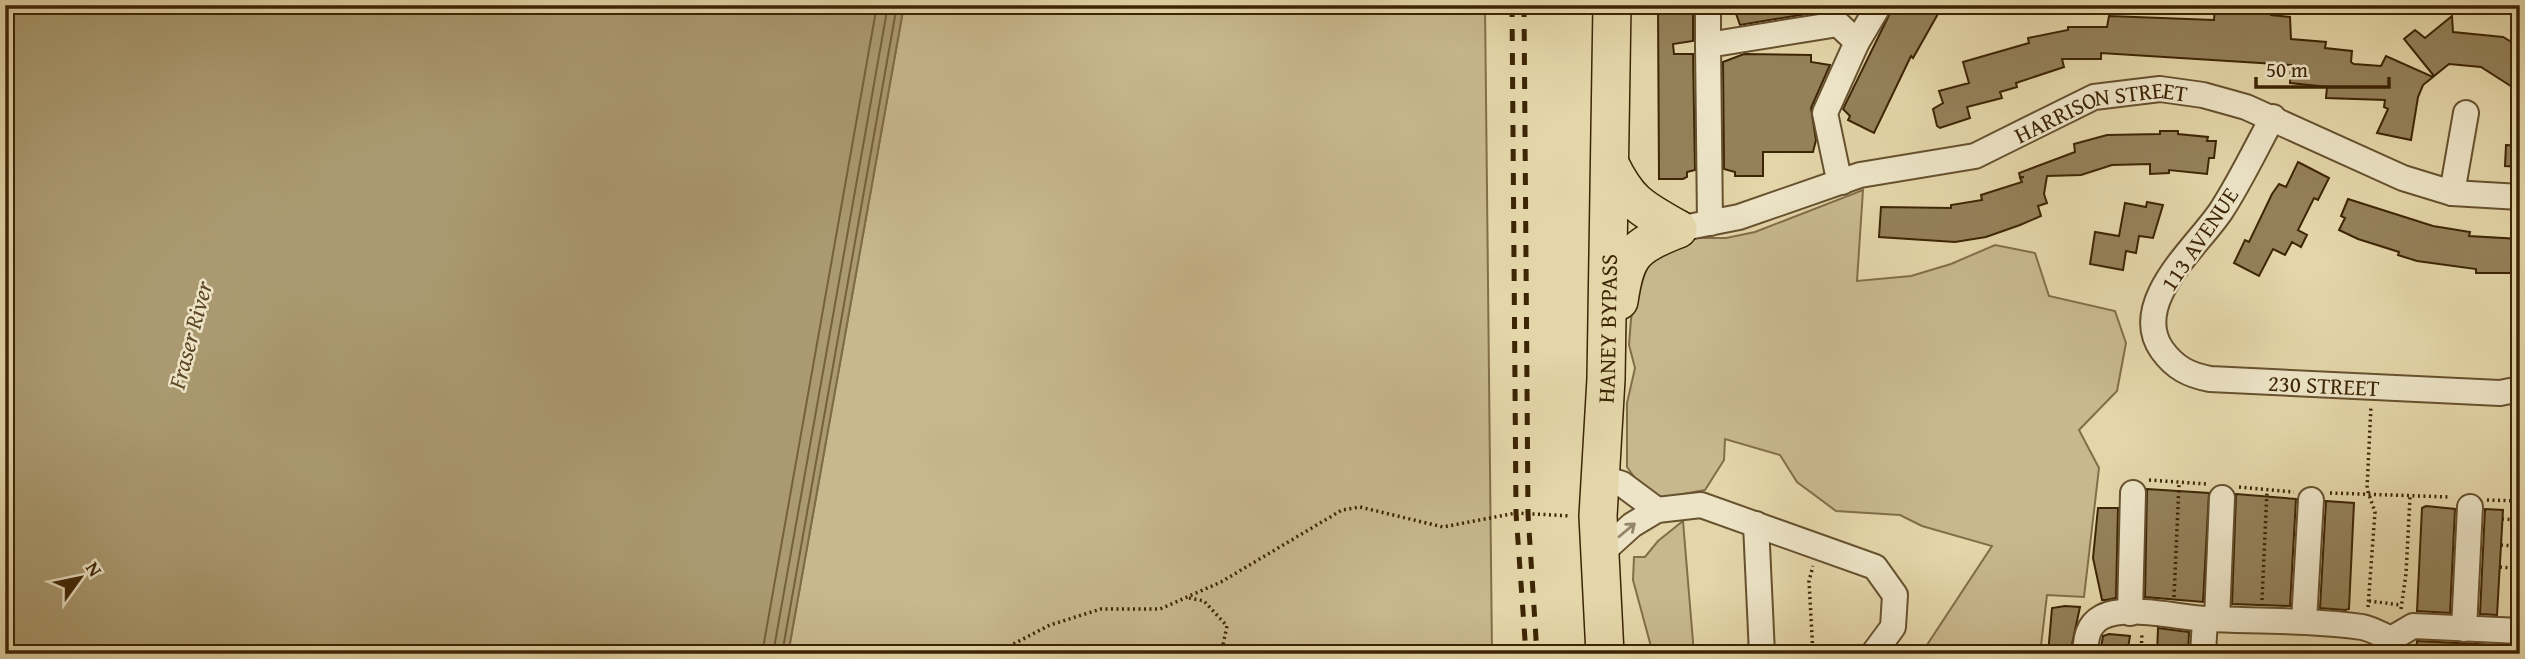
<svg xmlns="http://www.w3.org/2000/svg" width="2525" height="659" viewBox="0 0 2525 659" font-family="'Gentium Book Plus',serif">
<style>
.green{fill:#c8b88d;stroke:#826e49;stroke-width:2}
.water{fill:#ab9a71;stroke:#7f6b46;stroke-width:2}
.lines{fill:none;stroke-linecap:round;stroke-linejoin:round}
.shore{stroke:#74603b;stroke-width:2}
.building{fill:#94815a;stroke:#3d2505;stroke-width:2}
.minor-casing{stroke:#67512e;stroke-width:28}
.highway-casing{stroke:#3d2505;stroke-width:40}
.path{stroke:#3d2505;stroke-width:3.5;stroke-dasharray:2 3.5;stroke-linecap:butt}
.minor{stroke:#ede4c7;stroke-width:24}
.highway{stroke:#e4d6a9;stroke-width:37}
.rail{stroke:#3d2505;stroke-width:5;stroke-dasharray:12 12;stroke-linecap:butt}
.oneway{stroke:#958466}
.labels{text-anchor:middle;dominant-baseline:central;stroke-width:5;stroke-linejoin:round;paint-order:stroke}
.street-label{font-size:23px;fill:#3d2505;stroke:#ede4c7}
.water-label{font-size:24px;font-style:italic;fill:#5e4825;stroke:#ede4c7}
</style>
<rect width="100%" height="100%" fill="#e4d6a9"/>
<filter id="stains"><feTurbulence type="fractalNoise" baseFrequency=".00286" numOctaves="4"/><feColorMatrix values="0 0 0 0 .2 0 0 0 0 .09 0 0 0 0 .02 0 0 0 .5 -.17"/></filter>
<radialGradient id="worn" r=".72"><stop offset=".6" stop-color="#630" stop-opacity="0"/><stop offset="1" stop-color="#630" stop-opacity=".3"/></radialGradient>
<!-- green -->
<path class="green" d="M904 5H1485L1492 654H788Z
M2330 5H2520V14L2376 7 2352 14Z
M1863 190 1857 281 1911 276 1951 264 1995 245 2035 253 2049 296 2115 311 2126 343 2117 391 2079 430 2099 468 2084 597 2047 595 2040 654H1921L1992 546 1922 526 1900 515 1836 511 1797 482 1780 455 1725 439 1724 460 1705 490 1661 498 1643 489 1627 467V403L1635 368 1629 345 1631 319 1642 267 1688 238H1726L1755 232Z
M1683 521 1694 654H1653L1633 580 1634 557H1645L1658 541Z"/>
<!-- water -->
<path class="water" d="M5 5H904L788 654H5Z"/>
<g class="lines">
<!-- shore -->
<path class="shore" d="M762 654 877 5
M773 654 888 5
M782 654 897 5"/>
</g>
<!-- building -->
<path class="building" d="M1658 5H1686L1693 12V41L1673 44 1674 54H1693L1695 170 1687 172V177L1683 179H1659Z
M1733 5H1849V13L1836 9 1740 25Z
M1894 5H1943L1913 58 1911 56 1874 133 1848 120 1850 116 1843 109Z
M2215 5H2272L2271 15 2290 17 2291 39 2326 42 2325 48 2352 51 2351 62 2354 64 2381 66 2386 56 2433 77 2423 85 2418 97 2411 140 2377 133 2388 109 2384 107 2385 100 2326 98 2327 87 2290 83 2291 65 2101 53V59H2062L2064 67 2016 83 2017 87 2000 92 2002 98 1967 107 1970 118 1940 128 1937 126 1933 109 1943 103 1939 91 1969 83 1963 62 2029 43 2028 38 2068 30V27H2107L2109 16 2214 20Z
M2452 16 2453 32 2503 37 2520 47V92L2481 67 2449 64 2434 76 2404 39 2415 30 2425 38Z
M1744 54 1811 55V62L1830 65 1811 108 1816 140 1813 152H1763V176H1735V172L1724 169 1723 62Z
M2160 131H2178V134L2208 137 2207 141H2216L2214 158H2209L2207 174 2169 170V173L2150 174V164L2112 165 2081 175 2047 176 2044 194 2047 203 2038 206 2041 216 2020 225 1986 237 1955 242 1879 237 1881 207 1951 208V205L1982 200 1981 195 2022 182 2020 178 2024 177H2020L2019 173 2075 152 2074 144 2107 135 2160 134Z
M2506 145 2520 146V167L2505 166Z
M2298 162 2329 178 2318 200 2314 198 2298 230 2307 235 2301 247 2292 242 2285 255 2273 249 2259 276 2234 263 2245 240 2249 242 2272 194 2279 184 2286 187Z
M2348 199 2433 226 2470 232 2469 236 2520 239V273H2476V269L2417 261 2398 255 2399 252 2358 239 2339 230 2345 218 2341 216Z
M2147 202 2163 205 2153 238 2139 236 2136 253 2126 251 2123 270 2090 264 2095 232 2119 236 2125 203 2146 207Z
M2147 489 2209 493 2203 602 2145 597Z
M2236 494 2296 499 2290 606 2232 604Z
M2326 501 2354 503 2349 609 2345 610 2320 608Z
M2426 506 2455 509 2450 613 2417 611 2422 508Z
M2098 508H2118L2116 598 2106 600H2102L2093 558Z
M2485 509 2503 510 2497 615 2480 614Z
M2065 606 2080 607 2070 654H2048L2052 608Z
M2158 628 2189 632 2188 654H2157Z
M2109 634 2130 636 2127 654H2100L2103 636Z
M2417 641 2496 645 2495 654H2416Z"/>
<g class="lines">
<!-- minor casing -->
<g class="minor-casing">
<g id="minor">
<path d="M1708 5V45"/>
<path d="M1857 42 1879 5"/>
<path id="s1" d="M2273 117C2256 148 2240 182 2221 211 2197 247 2129 303 2162 350 2175 368 2189 375 2210 379L2500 393 2520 389"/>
<path d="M2452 193 2466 113"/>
<path d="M1710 223 1708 45 1838 24 1857 42 1825 113 1837 170 1842 182"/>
<path id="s2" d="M1678 229 1739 217 1860 175 1975 156 2094 97 2160 89 2203 95 2246 107 2403 178 2452 193 2520 197"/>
<path d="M1601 477 1622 484 1657 510"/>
<path d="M1756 524 1762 654"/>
<path d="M1600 554 1632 525 1657 510 1701 505 1875 567 1895 595 1893 627 1873 654"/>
<path d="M2130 613 2133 493"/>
<path d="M2217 619 2222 498"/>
<path d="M2304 621 2311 500"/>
<path d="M2464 629 2470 507"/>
<path d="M2385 653 2391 639 2413 626 2520 631"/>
<path d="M2085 654C2086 639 2087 625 2102 617 2126 604 2180 618 2207 619 2259 621 2311 620 2362 627 2372 629 2382 635 2391 639"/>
<path d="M2203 654 2205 619"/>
</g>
</g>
<!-- highway casing -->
<g class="highway-casing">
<g id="highway">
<path d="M1610 164C1629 203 1641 208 1678 229"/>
<path d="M1619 301C1626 254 1633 247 1678 229"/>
<path id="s3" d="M1605 654 1598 516 1606 379 1612 5"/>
</g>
</g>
<!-- path -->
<path class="path" d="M2149 480 2207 484
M2239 487 2294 492
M2330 493 2451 497
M2487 500 2520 501
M2516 501 2512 570H2520
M2502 519 2520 520
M2501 545 2514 546
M2500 567 2512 568
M2174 597 2179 484
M1189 598 1204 601 1227 626 1221 654
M2262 600 2267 491
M2369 601 2401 605
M2368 607 2375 512 2367 489 2371 406
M2401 609 2406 574 2410 497
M994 654 1050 625 1101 609H1160L1221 582 1342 510 1360 507 1443 527 1516 513 1571 516
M1813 654 1809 581 1813 566
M2141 654 2142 633"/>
<!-- minor -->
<use href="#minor" class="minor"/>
<!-- highway -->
<use href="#highway" class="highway"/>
<!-- rail -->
<path class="rail" d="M1512 5 1516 513 1526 654
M1524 5 1528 514 1537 654"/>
</g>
<!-- one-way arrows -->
<defs><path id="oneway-shaft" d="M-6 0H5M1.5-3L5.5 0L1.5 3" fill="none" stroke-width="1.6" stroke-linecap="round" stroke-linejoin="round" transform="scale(1.75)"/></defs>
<use class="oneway" href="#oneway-shaft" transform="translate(1627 530) rotate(-40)"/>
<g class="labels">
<!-- street labels -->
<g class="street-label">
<text stroke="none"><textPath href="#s2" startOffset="443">HARRISON STREET</textPath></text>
<text transform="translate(2199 239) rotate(-56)">113 AVENUE</text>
<text stroke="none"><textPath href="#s3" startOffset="326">HANEY BYPASS</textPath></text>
<text stroke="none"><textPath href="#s1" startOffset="441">230 STREET</textPath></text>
</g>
<!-- water labels -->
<g class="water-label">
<text transform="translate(190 335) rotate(-75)">Fraser River</text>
</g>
</g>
<!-- margin -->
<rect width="2525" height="659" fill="none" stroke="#e4d6a9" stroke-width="28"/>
<rect x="7" y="7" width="2511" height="645" fill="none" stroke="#3d2505" stroke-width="3.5"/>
<rect x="14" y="14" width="2497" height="631" fill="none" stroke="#3d2505" stroke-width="2"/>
<!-- north arrow -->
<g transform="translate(80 578) rotate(57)" stroke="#ede4c7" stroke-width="5" paint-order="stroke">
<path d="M0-5L12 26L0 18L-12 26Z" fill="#3d2505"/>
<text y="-10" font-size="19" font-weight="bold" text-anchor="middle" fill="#3d2505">N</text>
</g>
<!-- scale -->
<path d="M2256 77v10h133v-10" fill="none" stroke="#3d2505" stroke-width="3.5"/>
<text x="2266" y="77" font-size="21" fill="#3d2505" stroke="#ede4c7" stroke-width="5" paint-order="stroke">50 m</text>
<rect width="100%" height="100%" filter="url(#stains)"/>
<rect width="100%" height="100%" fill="url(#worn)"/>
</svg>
